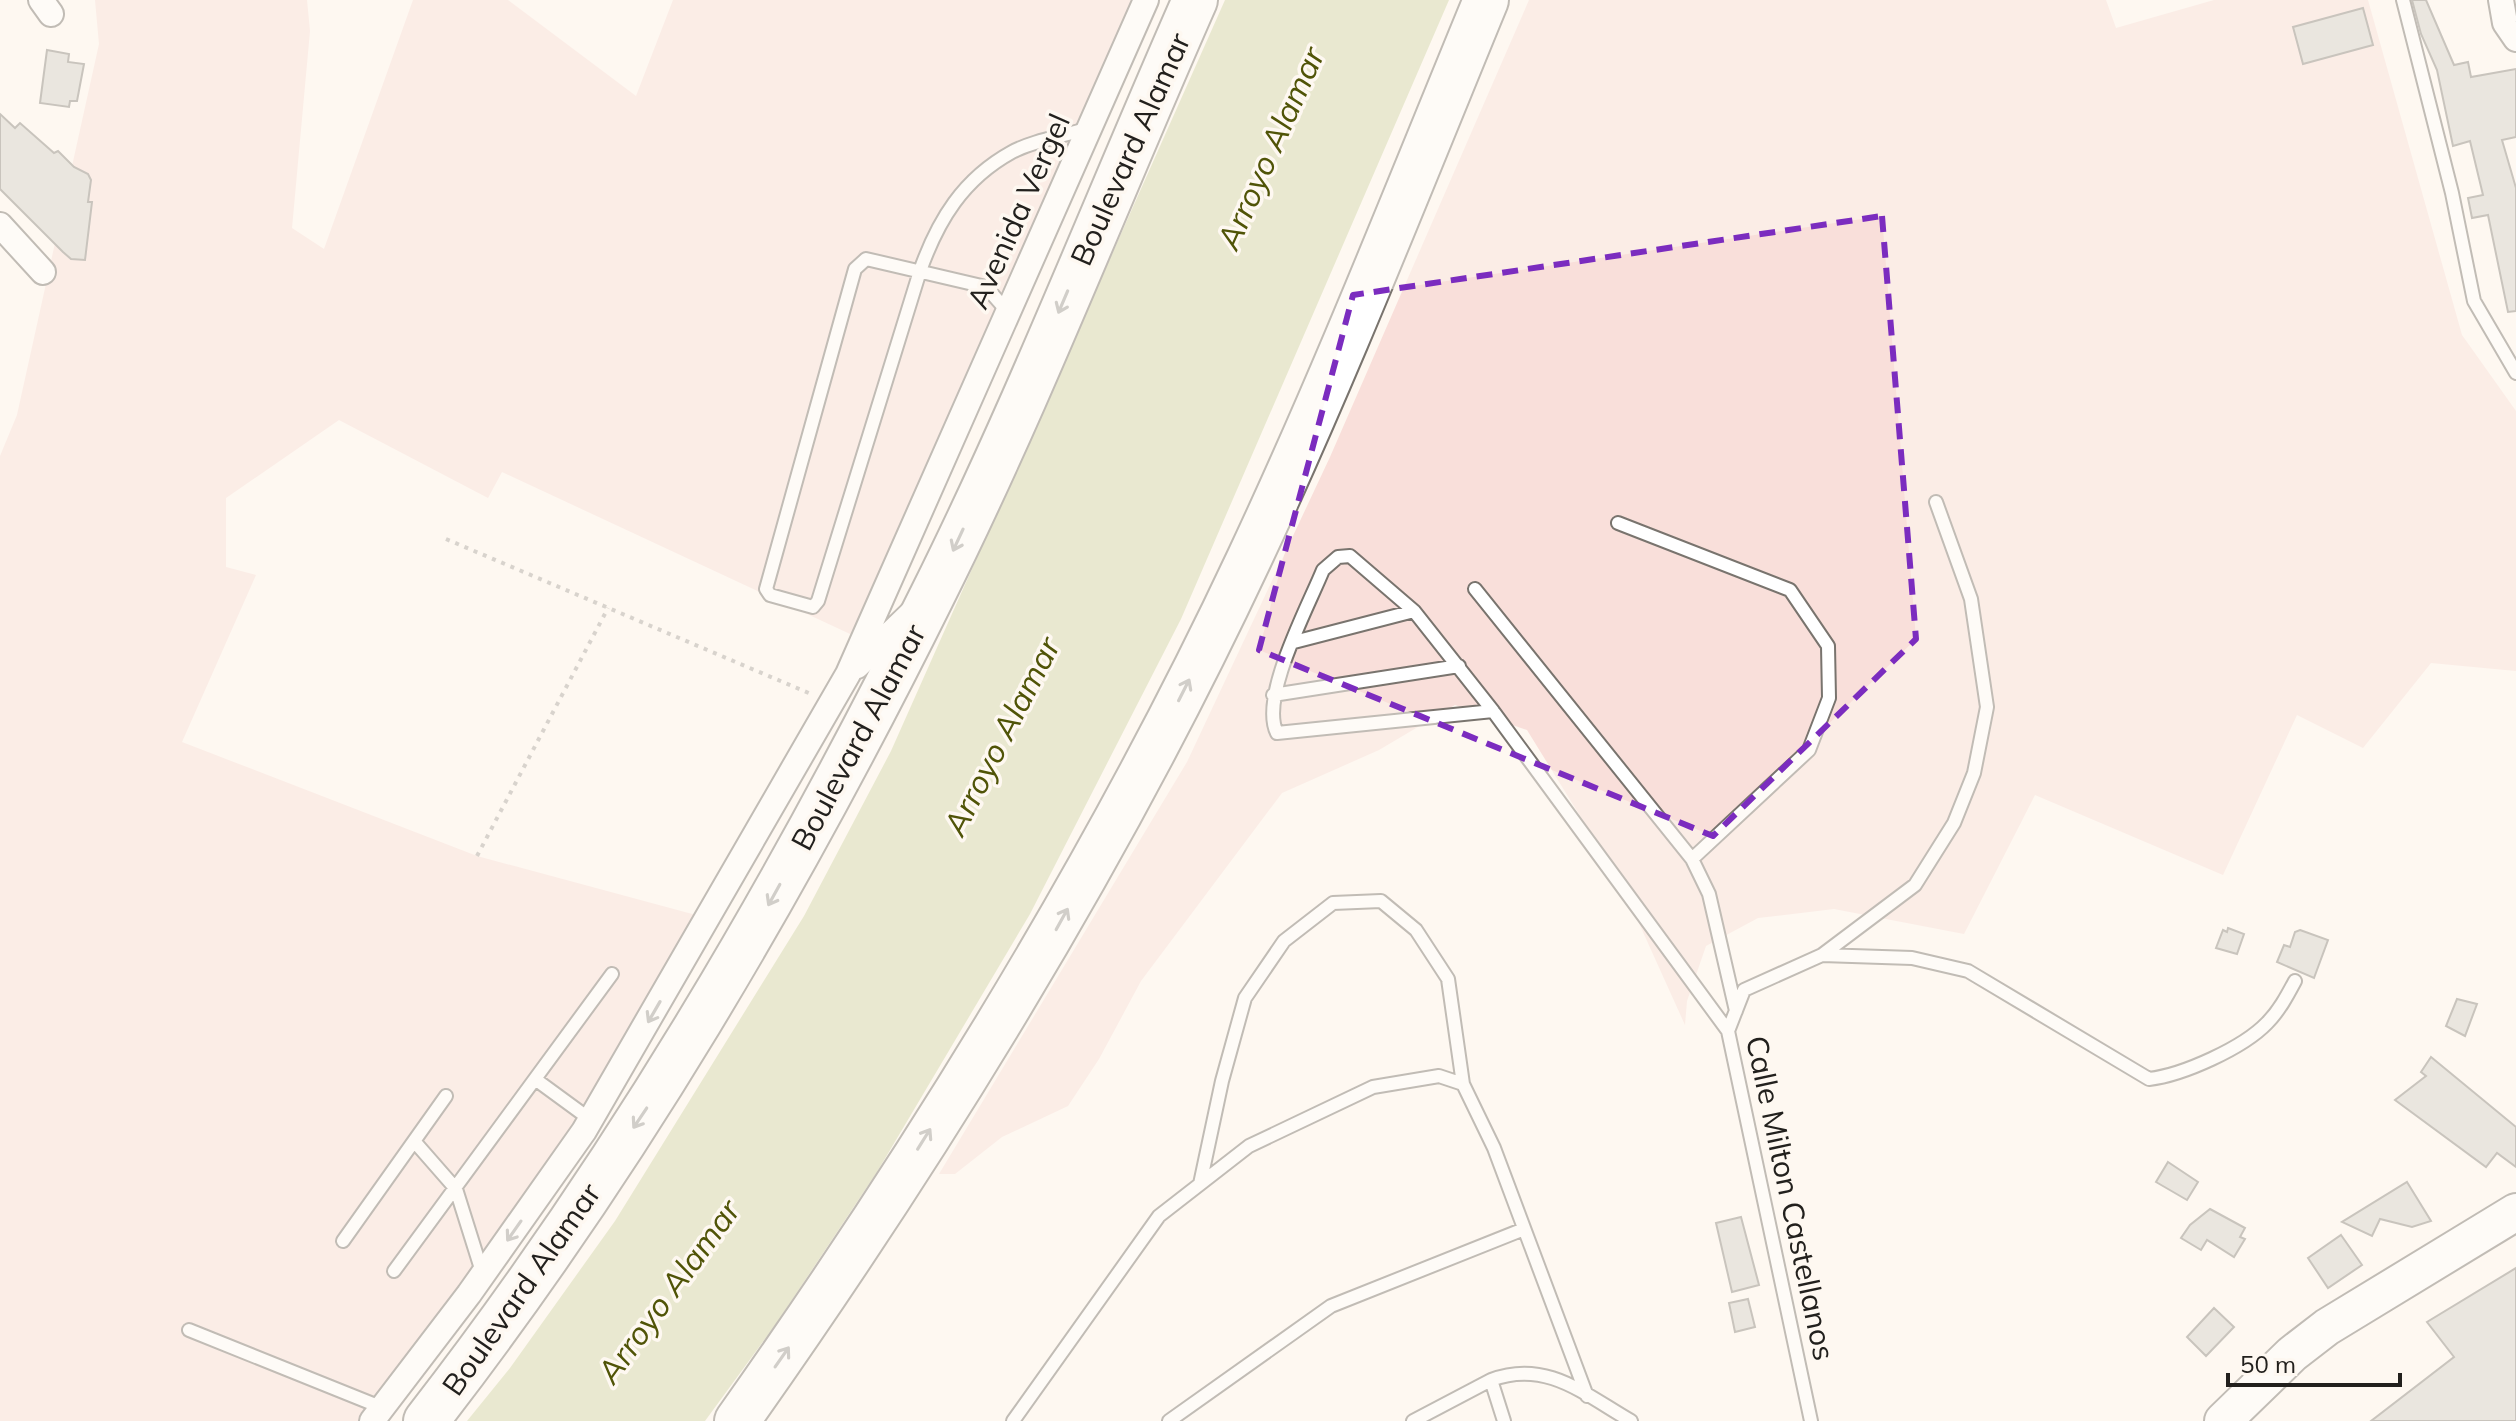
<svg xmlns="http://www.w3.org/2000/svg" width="2516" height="1421" viewBox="0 0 2516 1421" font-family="Mulish,sans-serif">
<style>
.green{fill:#f9dfda}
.water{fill:#d1d6a8}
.building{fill:#d3d1c9;stroke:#89867f;stroke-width:2}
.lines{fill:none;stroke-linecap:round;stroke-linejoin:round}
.lane-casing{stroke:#79746e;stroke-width:16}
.street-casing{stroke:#79746e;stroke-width:28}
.secondary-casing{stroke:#79746e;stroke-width:40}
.highway-casing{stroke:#79746e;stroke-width:48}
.path{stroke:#aca7a2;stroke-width:4;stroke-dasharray:4 6;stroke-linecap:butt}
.lane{stroke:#fff;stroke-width:12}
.street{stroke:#fff;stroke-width:24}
.secondary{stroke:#fff;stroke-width:36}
.highway{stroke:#fff;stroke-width:44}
.oneway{stroke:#9c9b99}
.marked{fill:none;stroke:#7b2cbf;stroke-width:6;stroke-dasharray:16 10;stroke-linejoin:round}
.labels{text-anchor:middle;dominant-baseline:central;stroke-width:7;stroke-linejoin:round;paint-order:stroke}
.street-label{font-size:30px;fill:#22201d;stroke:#fef8f1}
.water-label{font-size:32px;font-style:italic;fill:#505407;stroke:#fef8f1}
</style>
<rect width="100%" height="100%" fill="#fef8f1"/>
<!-- green -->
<path class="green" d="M95 0H307L310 31 292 228 324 249 413 0H508L636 96 673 0H1146L863 640 502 472 488 498 339 420 226 498V567L256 575 182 742 477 856 707 918 584 1131 373 1421H0V456L17 415 99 44Z
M1529 0H2106L2116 28 2214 0H2368L2462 335 2516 411V671L2431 663 2363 748 2297 715 2223 875 2035 795 1964 934 1834 909 1758 918 1706 946 1687 1001 1685 1025 1619 879 1527 730 1455 705 1379 750 1282 793 1141 981 1099 1059 1068 1106 1002 1137 955 1174H939L1187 762 1330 457Z"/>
<!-- water -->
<path class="water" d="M1225 0H1449L1181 619 1030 914 877 1172 778 1321 705 1421H467L510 1368 615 1221 804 916 891 751Z"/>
<!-- building -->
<path class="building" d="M2412 0H2426L2454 65 2468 62 2471 77 2516 69V137L2502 140 2516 188V311L2508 312 2488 215 2472 218 2468 198 2483 195 2470 141 2453 146 2437 70 2421 34Z
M2363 8 2373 45 2303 64 2293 27Z
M47 50 69 54 68 62 84 64 77 101H70L69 107 40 103Z
M0 114 15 128 20 123 54 153 58 151 74 167 88 174 91 180 88 202H92L85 260 71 259 63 252 0 189Z
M2228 928 2244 934 2237 954 2216 948 2223 930 2227 932Z
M2300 930 2328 940 2314 978 2277 962 2284 945 2290 947 2295 932Z
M2457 999 2477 1004 2465 1036 2446 1026Z
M2431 1057 2516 1127V1167L2497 1153 2486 1167 2395 1100 2426 1076 2421 1072Z
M2168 1162 2198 1182 2187 1200 2156 1182Z
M2407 1182 2431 1221 2412 1227 2380 1219 2372 1236 2342 1222Z
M2210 1209 2245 1228 2240 1237 2245 1239 2234 1257 2207 1240 2201 1250 2181 1238 2190 1225Z
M1741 1217 1759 1285 1732 1292 1716 1223Z
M2341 1235 2362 1265 2328 1288 2308 1258Z
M2516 1268V1421H2371L2454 1357 2427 1322Z
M1748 1299 1755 1327 1735 1332 1729 1303Z
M2214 1308 2234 1327 2206 1356 2187 1337Z"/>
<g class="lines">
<!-- lane casing -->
<g class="lane-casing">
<path id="lane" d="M2403 0 2452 193 2474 301 2516 373
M1008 312 986 287 866 259 855 269 766 589 770 595 813 607 818 601 920 271C938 220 963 179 1012 152 1034 140 1065 136 1089 128
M1618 523 1790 590 1828 646 1829 698 1809 750 1692 859
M1475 589 1692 859 1709 894 1736 1011
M1294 642 1414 611
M1273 695 1459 666
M1493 711 1277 733C1259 698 1308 607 1323 570L1338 557 1350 556 1414 611 1493 711 1728 1031
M1822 955 1915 885 1954 823 1974 773 1987 707 1971 599 1936 502
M535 1079 591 1120
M414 1141 456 1189 483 1275
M1200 1184 1222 1081 1245 998 1284 941 1333 903 1381 901 1416 930 1448 979 1463 1084
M343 1241 446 1096
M394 1271 612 974
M189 1330 383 1408
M1491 1380C1546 1359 1584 1394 1631 1421
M1013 1421 1159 1216 1249 1146 1373 1087 1439 1076 1463 1084 1494 1148 1587 1396
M1169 1421 1331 1306 1524 1229
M1413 1421 1491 1380 1504 1421
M1811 1421 1728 1031 1744 990 1822 955 1912 958 1968 971 2149 1079C2183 1075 2243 1048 2267 1023 2279 1011 2287 996 2295 981"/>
</g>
<!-- street casing -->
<g class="street-casing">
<path id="street" d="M41 0 51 14
M2501 0 2505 23 2516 39
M0 225 43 272
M857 666 911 614
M372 1421 469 1294 584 1131 848 674 1146 0"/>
</g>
<!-- secondary casing -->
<g class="secondary-casing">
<path id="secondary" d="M2223 1421 2292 1354 2327 1327 2516 1212"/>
</g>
<!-- highway casing -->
<g class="highway-casing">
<path id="highway" d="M426 1421C625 1165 788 886 932 596 1028 404 1108 197 1195 0
M737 1421C930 1148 1107 862 1249 559 1335 376 1409 187 1486 0"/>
</g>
<!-- path -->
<path class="path" d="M446 539 811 694
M477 856 608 608"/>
<!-- lane -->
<use href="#lane" class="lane"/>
<!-- street -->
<use href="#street" class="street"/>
<!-- secondary -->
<use href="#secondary" class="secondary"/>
<!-- highway -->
<use href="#highway" class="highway"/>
</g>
<!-- one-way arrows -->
<defs><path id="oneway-shaft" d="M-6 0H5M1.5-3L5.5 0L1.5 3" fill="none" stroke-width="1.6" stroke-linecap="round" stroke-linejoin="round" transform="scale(2)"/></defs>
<g class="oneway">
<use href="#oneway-shaft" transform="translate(1063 302) rotate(113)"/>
<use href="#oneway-shaft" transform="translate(958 540) rotate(115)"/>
<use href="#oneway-shaft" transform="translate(1184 690) rotate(-63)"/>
<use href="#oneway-shaft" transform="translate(774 895) rotate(119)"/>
<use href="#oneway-shaft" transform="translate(1062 919) rotate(-61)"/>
<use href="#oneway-shaft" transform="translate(654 1012) rotate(120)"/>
<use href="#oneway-shaft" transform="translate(640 1118) rotate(124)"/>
<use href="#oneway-shaft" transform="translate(924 1139) rotate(-58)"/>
<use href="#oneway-shaft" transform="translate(514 1231) rotate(125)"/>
<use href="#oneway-shaft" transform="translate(782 1357) rotate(-55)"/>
</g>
<!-- marked area -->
<path d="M0 0H2516V1421H0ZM1882 216 1916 639 1713 836 1259 650 1353 295Z" fill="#fef8f1" fill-opacity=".55" fill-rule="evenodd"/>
<path class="marked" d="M1882 216 1916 639 1713 836 1259 650 1353 295Z"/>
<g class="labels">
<!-- street labels -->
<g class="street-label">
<text transform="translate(1130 149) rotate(-66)">Boulevard Alamar</text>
<text transform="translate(1018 211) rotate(-66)">Avenida Vergel</text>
<text transform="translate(858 737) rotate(-62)">Boulevard Alamar</text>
<text transform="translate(1791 1198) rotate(78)">Calle Milton Castellanos</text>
<text transform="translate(521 1289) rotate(-55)">Boulevard Alamar</text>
</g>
<!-- water labels -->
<g class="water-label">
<text transform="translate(1270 148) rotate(-66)">Arroyo Alamar</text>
<text transform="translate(1001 736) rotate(-63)">Arroyo Alamar</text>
<text transform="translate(668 1291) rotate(-54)">Arroyo Alamar</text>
</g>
</g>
<!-- scale -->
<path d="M2228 1373v12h172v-12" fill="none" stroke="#22201d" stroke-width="4"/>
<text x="2240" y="1373" font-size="24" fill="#22201d" stroke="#fef8f1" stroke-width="6" paint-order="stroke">50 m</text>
</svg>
